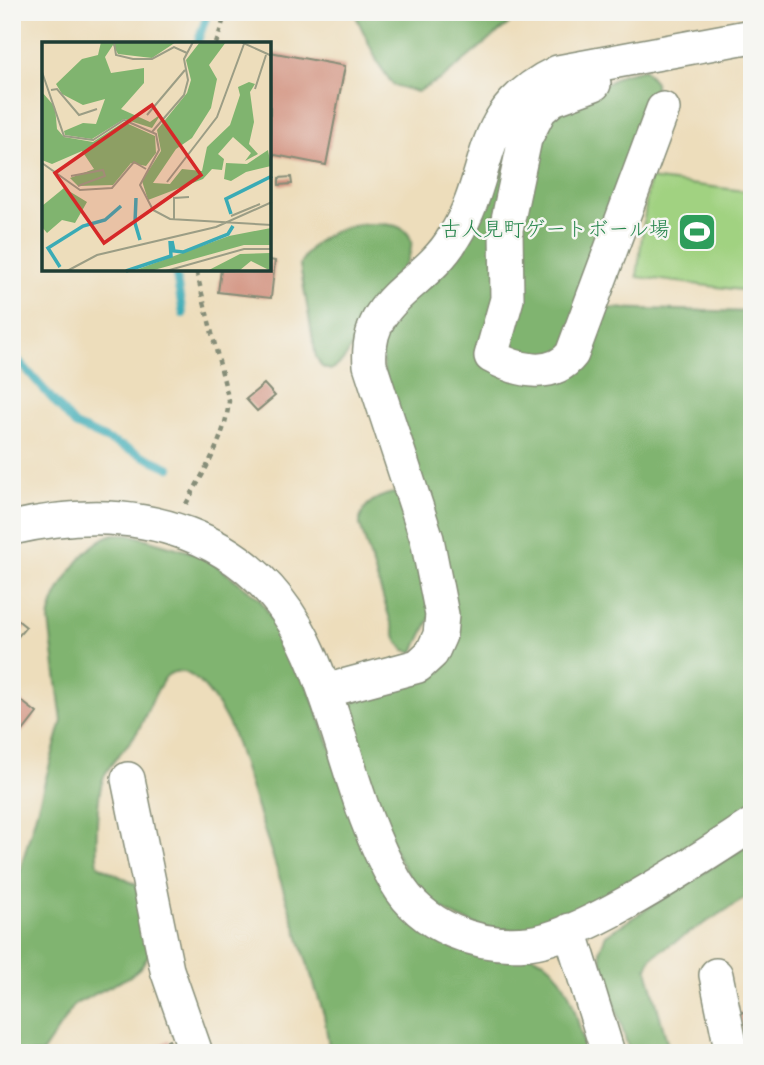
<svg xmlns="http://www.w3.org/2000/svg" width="764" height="1065" viewBox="0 0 764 1065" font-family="'Gochi Hand','Klee One',sans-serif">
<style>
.green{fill:#a1d281;stroke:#60885a;stroke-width:2}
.forest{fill:#80b46f;stroke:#507852;stroke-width:2}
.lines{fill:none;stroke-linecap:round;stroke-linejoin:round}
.stream{stroke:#3aabb5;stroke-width:8}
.building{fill:#d39482}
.minor-casing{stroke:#868d78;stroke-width:36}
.path{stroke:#868d78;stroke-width:4.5;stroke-dasharray:5 5;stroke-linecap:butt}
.minor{stroke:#fff;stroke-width:33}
.labels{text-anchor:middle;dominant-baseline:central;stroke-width:5;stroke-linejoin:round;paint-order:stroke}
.leisure-label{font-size:21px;fill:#27864d;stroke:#f6f6f2;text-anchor:end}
.inset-river{fill:none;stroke:#3aabb5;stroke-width:3.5}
.inset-road{fill:none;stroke:#9b9d85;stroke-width:2}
.view{fill:#d62828;fill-opacity:0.15;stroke:#d62828;stroke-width:3.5}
.inset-edge{fill:none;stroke:#1f3d34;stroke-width:3.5}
</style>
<rect width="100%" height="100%" fill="#f6f6f2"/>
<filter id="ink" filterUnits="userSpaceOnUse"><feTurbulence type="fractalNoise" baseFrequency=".0143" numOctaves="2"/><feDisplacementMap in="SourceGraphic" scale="14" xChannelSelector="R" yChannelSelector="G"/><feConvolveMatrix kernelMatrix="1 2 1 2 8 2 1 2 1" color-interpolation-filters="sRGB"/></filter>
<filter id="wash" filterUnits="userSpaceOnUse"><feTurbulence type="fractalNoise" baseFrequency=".00686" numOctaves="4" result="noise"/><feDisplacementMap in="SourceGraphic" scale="28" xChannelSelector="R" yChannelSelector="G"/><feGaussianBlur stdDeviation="1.57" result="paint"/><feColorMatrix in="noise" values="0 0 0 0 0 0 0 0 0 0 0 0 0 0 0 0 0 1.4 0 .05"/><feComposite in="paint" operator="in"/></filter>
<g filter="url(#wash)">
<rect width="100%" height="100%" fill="#edddbb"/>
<!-- green -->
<path class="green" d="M649 179 752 192 749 291 637 277Z"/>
<!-- forest -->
<path class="forest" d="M354 12H523L443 78 417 92 393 85 378 63Z
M644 69 655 82 656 108 605 308 752 312V808C701 842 587 919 528 929 484 936 433 913 408 875 383 836 366 767 350 721V708L358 695 441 659 379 345 498 147 623 74Z
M364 224C374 224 387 223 396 226 439 240 379 300 366 318 353 335 352 361 330 370L322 367 316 357 300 265C311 239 337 227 364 224Z
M393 493 400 496 431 616 414 652 404 650 397 641 360 525C359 506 376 497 393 493Z
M114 534H129L204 556 259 598 297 658 385 892 544 961C572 981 577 1021 586 1053H330L324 1015 233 734C226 716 194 657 168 675 159 681 146 715 140 727 131 745 110 760 103 779 97 795 95 849 98 865L136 885 149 954 142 966 129 977 75 1004 42 1053H12V899L62 721 49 621C51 593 86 541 114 534Z
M752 842V894L660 951 651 958 647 969 670 1053H630L602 964 600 950 606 935Z"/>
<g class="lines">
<!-- stream -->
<path class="stream" d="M197 44 208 12
M175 270 183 314
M12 353 75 425 170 468"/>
</g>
<g id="blocks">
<!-- building -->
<path class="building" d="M270 52 345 66 326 165 270 154Z
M291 177 292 184 279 185V178Z
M270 260 275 261 271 298 218 292 221 270H270Z
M264 384 275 396 257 411 246 399Z
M15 618 26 627 15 640 12 637Z
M12 694 37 713 12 745V721L15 717 12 715Z
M752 1010V1053H748L739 1013Z
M169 1040 175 1053H142Z"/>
</g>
</g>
<g filter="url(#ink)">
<use href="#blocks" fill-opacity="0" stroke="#868d78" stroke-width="2"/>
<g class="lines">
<!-- minor casing -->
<g class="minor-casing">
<path id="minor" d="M594 84 553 99 540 110 525 139 506 229 507 299 491 356C516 370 552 380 572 354L663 109
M12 528C135 499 256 530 310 654 342 726 356 815 396 882 422 927 478 948 528 943 583 938 702 857 752 825
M325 691 418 666 432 653 440 635 442 615 427 539 370 365C364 297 424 288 454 237 496 169 472 113 558 72L752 36
M128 779 167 970 196 1053
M570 930 608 1053
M716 975 732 1053"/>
</g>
<!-- path -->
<path class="path" d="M216 44 226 12
M186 504C204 471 225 440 229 401L196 270"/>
<!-- minor -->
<use href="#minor" class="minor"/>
</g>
</g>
<!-- icons -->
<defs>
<g id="stadium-square" transform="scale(2.0125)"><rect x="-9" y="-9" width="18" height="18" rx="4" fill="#2e9e5b" stroke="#f6f6f2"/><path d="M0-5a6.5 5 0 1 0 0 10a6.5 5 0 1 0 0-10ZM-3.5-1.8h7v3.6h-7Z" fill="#fff"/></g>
</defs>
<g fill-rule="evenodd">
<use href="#stadium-square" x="697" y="232"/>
</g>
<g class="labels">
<!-- leisure labels -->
<g class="leisure-label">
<text x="670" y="232">古人見町ゲートボール場</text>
</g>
</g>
<!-- overview -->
<g transform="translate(42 42)">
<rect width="229" height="229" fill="#edddbb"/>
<path d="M59 0H134L110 16 76 12 71 3 63 15 69 31 102 26V41L79 67 108 80 119 72 110 86 82 77 50 97 23 93 22 89 41 81 54 82 63 57 41 63 20 52 14 42 40 17 56 13ZM158 0H184L167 23 175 37 169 66 150 96 134 107 111 141 128 142 140 127 160 129 165 105 188 83 198 53 196 45 207 40 213 42 208 50 212 80 207 102 216 112 203 119 209 111 191 95 176 112 182 117 180 128 170 127 161 137 106 158 100 139 119 109 115 88 145 51 149 38 144 18ZM0 50 13 65 15 87 22 95 51 100 82 80 113 94 114 111 104 124 89 121 71 143 36 144 28 136 52 127 40 109 10 122 0 118ZM226 108 229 124 204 130 189 139 182 137 184 121 205 122ZM22 146 45 160 33 181 20 178 5 191 0 185V164ZM229 186V203H202L112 228 91 229 187 194ZM229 211V229L209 219 198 228 165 229 198 212Z" fill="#80b46f"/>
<path class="inset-river" d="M94 156 93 181 98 198M189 172 184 157 230 134M130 199 132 209 141 210 186 192 191 184M18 225 6 206 41 184 63 178 79 164M84 229 129 214 128 199"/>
<path class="inset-road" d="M72 0 74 13 91 17H110L132 5 145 11M199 0 230 14M0 30 22 94 51 98 82 78 114 92 117 108 98 143 111 168 128 177 230 183M213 47 224 13M9 48 15 47 37 73 55 67M105 73 143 28M110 90 142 53 146 38 142 17 151 0M0 121 38 148 70 146 92 120 104 127M29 134 61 128 63 134 36 144M125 140 175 75 202 2M189 174 218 162M132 178V156L147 155M25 229 55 213 174 185 230 160M124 229 202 207H230"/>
<path class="view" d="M110 63 159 133 62 201 13 131Z"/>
<rect width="229" height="229" class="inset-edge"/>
</g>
<!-- margin -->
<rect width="764" height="1065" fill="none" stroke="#f6f6f2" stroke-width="42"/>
</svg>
